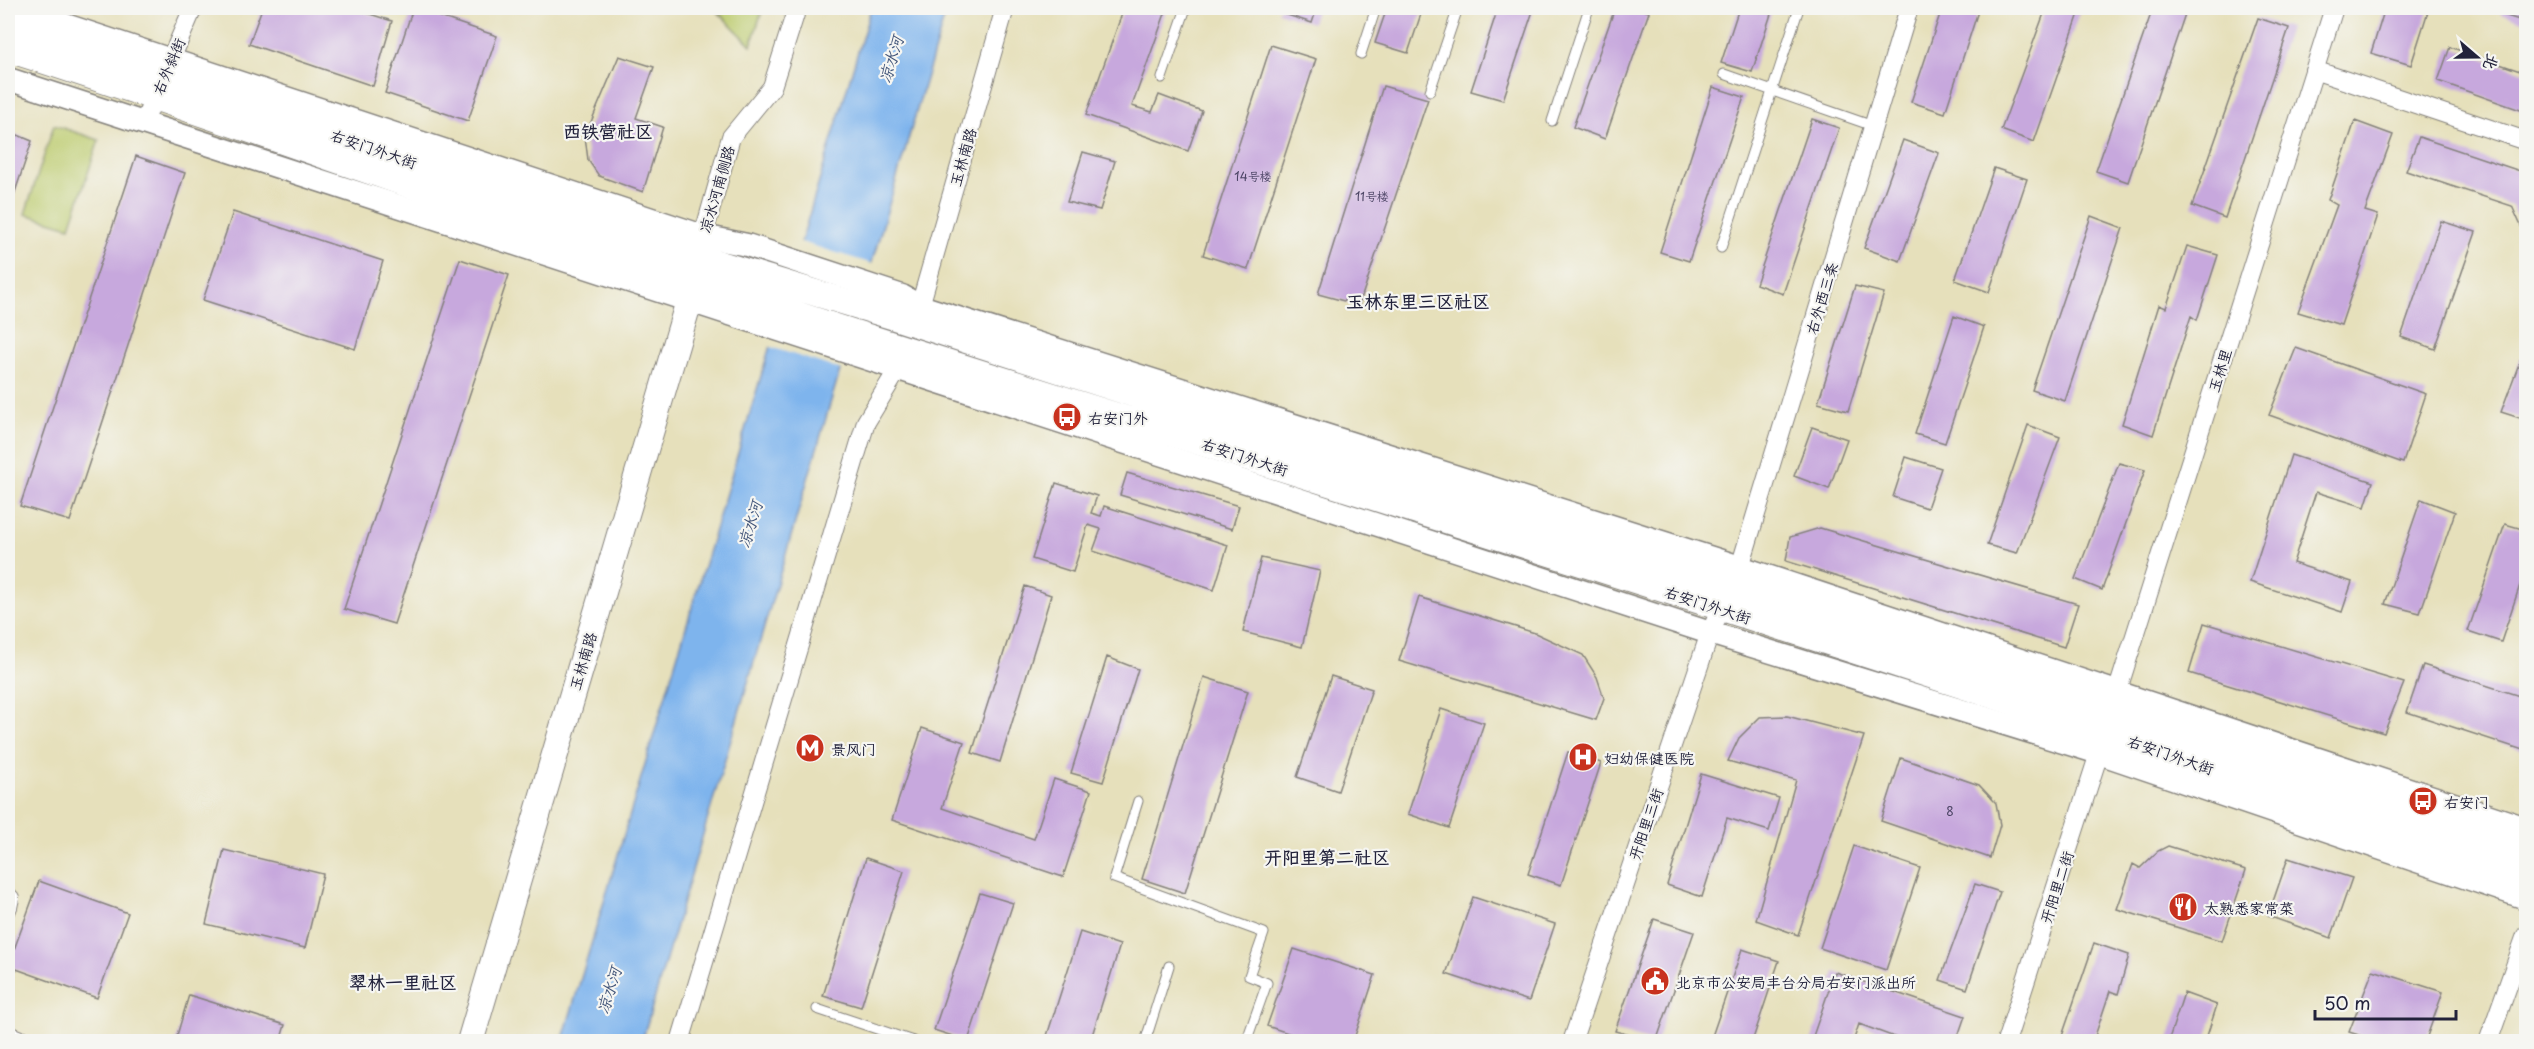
<svg xmlns="http://www.w3.org/2000/svg" width="2534" height="1049" viewBox="0 0 2534 1049" font-family="'Playpen Sans','LXGW WenKai TC',sans-serif">
<style>
.green{fill:#bccb6d;stroke:#6f7654;stroke-width:1.5}
.water{fill:#7eb4ed;stroke:#506b94;stroke-width:1.5}
.pier{fill:#e6e0bb}
.building{fill:#c7a8dd}
.lines{fill:none;stroke-linecap:round;stroke-linejoin:round}
.service-casing{stroke:#84817b;stroke-width:11}
.minor-casing{stroke:#84817b;stroke-width:20}
.tertiary-casing{stroke:#84817b;stroke-width:25}
.secondary-casing{stroke:#84817b;stroke-width:28}
.service{stroke:#fff;stroke-width:9}
.minor{stroke:#fff;stroke-width:18}
.tertiary{stroke:#fff;stroke-width:22}
.secondary{stroke:#fff;stroke-width:26}
.labels{text-anchor:middle;dominant-baseline:central;stroke-width:4.5;stroke-linejoin:round;paint-order:stroke}
.number-label{font-size:12px;fill:#4b4464}
.street-label{font-size:15px;fill:#22223b;stroke:#f6f6f2}
.poi-label{font-size:15px;fill:#22223b;stroke:#f6f6f2;text-anchor:start}
.water-label{font-size:16px;font-style:italic;fill:#425579;stroke:#f6f6f2}
.quarter-label{font-size:18px;font-weight:bold;fill:#22223b;stroke:#f6f6f2}
</style>
<rect width="100%" height="100%" fill="#f6f6f2"/>
<filter id="ink" filterUnits="userSpaceOnUse"><feTurbulence type="fractalNoise" baseFrequency=".0167" numOctaves="2"/><feDisplacementMap in="SourceGraphic" scale="12" xChannelSelector="R" yChannelSelector="G"/><feConvolveMatrix kernelMatrix="1 2 1 2 8 2 1 2 1" color-interpolation-filters="sRGB"/></filter>
<filter id="wash" filterUnits="userSpaceOnUse"><feTurbulence type="fractalNoise" baseFrequency=".008" numOctaves="4" result="noise"/><feDisplacementMap in="SourceGraphic" scale="24" xChannelSelector="R" yChannelSelector="G"/><feGaussianBlur stdDeviation="1.35" result="paint"/><feColorMatrix in="noise" values="0 0 0 0 0 0 0 0 0 0 0 0 0 0 0 0 0 1.4 0 .05"/><feComposite in="paint" operator="in"/></filter>
<g filter="url(#wash)">
<rect width="100%" height="100%" fill="#e6e0bb"/>
<!-- green -->
<path class="green" d="M714 8H763L751 45Z
M54 125 99 140 70 227 25 214Z"/>
<!-- water -->
<path class="water" d="M871 8H947L642 1041 562 1042Z"/>
<!-- pier -->
<path class="pier" d="M798 241 873 264 842 370 767 346Z"/>
<g id="blocks">
<!-- building -->
<path class="building" d="M262 8H351L392 21 373 86 249 44Z
M413 8 497 36 468 121 385 93Z
M1124 8H1167L1132 106 1152 112 1159 95 1202 111 1188 151 1086 115Z
M1279 8H1317L1312 23 1278 12Z
M1387 8H1423L1408 53 1375 43Z
M1498 8H1534L1503 100 1471 91Z
M1615 8H1636L1649 12 1605 139 1573 127Z
M1739 8H1773L1752 72 1721 63Z
M1942 8H1979L1945 113 1911 102Z
M2046 8H2081L2034 142 2001 130Z
M2153 8H2187L2128 182 2096 171Z
M2385 8H2429L2411 65 2371 53Z
M2503 8H2526V22L2500 14Z
M2258 18 2289 28 2225 218 2192 206Z
M1271 45 1316 59 1248 269 1203 255Z
M2450 47 2526 73V112L2438 81Z
M619 56 654 67 636 118 663 127 643 192 599 176 588 160 585 136Z
M1383 86 1428 99 1359 305 1318 294Z
M1713 87 1744 97 1689 261 1660 252Z
M1812 119 1839 128 1783 294 1756 284Z
M2355 121 2393 135 2365 211 2378 215 2341 325 2298 312 2337 205 2328 200Z
M8 131 32 141 12 201 8 200Z
M2419 137 2526 173V237L2512 206 2406 171Z
M1903 140 1939 153 1900 261 1864 248Z
M1083 152 1115 161 1100 210 1067 202Z
M136 156 185 173 70 521 20 506Z
M1994 168 2027 179 1989 292 1955 280Z
M233 212 383 261 355 349 203 300Z
M2091 216 2123 228 2065 401 2032 390Z
M2441 221 2476 232 2435 349 2401 337Z
M2187 246 2218 255 2197 320 2191 316 2153 435 2122 424 2159 305 2166 308Z
M460 259 509 275 394 624 344 609Z
M1855 286 1884 293 1848 411 1818 403Z
M1954 316 1984 327 1945 443 1915 434Z
M2526 345V420L2501 412Z
M2296 348 2426 394 2403 463 2269 415Z
M2028 425 2060 437 2017 553 1987 545Z
M1812 427 1847 439 1829 489 1794 476Z
M2291 455 2373 482 2365 507 2316 492 2293 563 2352 582 2342 612 2250 582Z
M1906 457 1941 468 1927 508 1893 497Z
M2119 463 2145 470 2102 590 2075 579Z
M1127 473 1239 506 1232 529 1120 495Z
M1056 483 1097 496 1091 513 1101 516 1104 506 1228 545 1214 590 1093 551 1101 529 1088 525 1073 572 1032 559Z
M2421 499 2455 512 2420 613 2385 604Z
M2505 524 2526 530V567L2501 642 2468 631Z
M1820 528 2078 604 2064 647 1786 561 1790 537Z
M1261 558 1320 571 1302 647 1243 632Z
M1025 586 1051 595 1000 762 972 753Z
M1419 597 1535 633 1583 655 1597 677 1604 698 1596 720 1399 661Z
M2204 623 2404 683 2384 733 2189 673Z
M1107 657 1138 669 1103 782 1071 773Z
M2423 665 2526 698V751L2407 712Z
M1331 676 1372 689 1338 791 1297 777Z
M1204 677 1248 691 1185 893 1142 879Z
M1441 709 1484 723 1449 828 1408 814Z
M1787 716 1864 736 1798 935 1756 920 1796 780 1728 761 1739 738 1760 717Z
M922 728 964 742 942 808 1034 839 1054 779 1091 791 1063 877 892 820Z
M1568 752 1601 763 1561 885 1528 874Z
M1901 758 1979 785 1996 803 2000 825 1990 858 1881 821Z
M1701 774 1779 798 1769 831 1727 818 1702 897 1667 885Z
M1854 846 1920 868 1886 970 1820 948Z
M2168 846 2246 870 2222 941 2117 909 2133 864 2140 868 2158 851Z
M224 850 323 874 305 948 206 924Z
M866 858 904 871 861 1007 823 996Z
M2288 858 2352 878 2331 938 2268 916Z
M39 881 128 913 97 998 8 966Z
M1975 884 2000 892 1967 989 1940 980Z
M980 893 1013 903 968 1041 934 1030Z
M1473 897 1555 924 1529 1001 1446 974Z
M1654 919 1694 932 1656 1042 1615 1031Z
M1080 932 1120 945 1090 1042H1045Z
M2094 943 2129 955 2118 994 2110 991 2093 1042H2060Z
M1294 949 1375 975 1353 1042H1315L1267 1026Z
M1742 949 1779 961 1752 1042H1710Z
M2373 970 2443 992 2425 1042H2381L2349 1032Z
M1835 972 1965 1016 1956 1042H1908L1859 1024 1853 1042H1811Z
M2184 993 2217 1005 2205 1042H2168Z
M189 995 285 1025 280 1042H175Z"/>
</g>
</g>
<g filter="url(#ink)">
<use href="#blocks" fill-opacity="0" stroke="#84817b" stroke-width="1.5"/>
<g class="lines">
<!-- service casing -->
<g class="service-casing">
<path id="service" d="M1361 54 1376 8
M1724 74 1873 126
M1162 78 1186 8
M1430 91 1458 8
M1552 121 1589 8
M1721 248 1799 8
M1138 801 1114 878 1264 933 1249 976 1267 983 1246 1042
M817 1009 916 1042
M1145 1042 1169 966"/>
</g>
<!-- minor casing -->
<g class="minor-casing">
<path id="minor" d="M2314 70 2526 141
M143 124 193 8
M700 247 731 137 772 87 797 8
M920 306 1005 8
M2113 705 2334 8
M8 907 10 898
M8 1035 25 1042
M680 1042 866 422 898 369
M1572 1042 1710 633 1740 567 1909 8
M2006 1042 2103 741
M2488 1042 2526 935"/>
</g>
<!-- tertiary casing -->
<g class="tertiary-casing">
<path id="tertiary" d="M14 8 703 236 747 245 902 296 920 306 1740 567 2526 828
M8 79 1710 633 2099 753 2526 898"/>
</g>
<!-- secondary casing -->
<g class="secondary-casing">
<path id="secondary" d="M8 29 163 77 697 257 895 317 1732 587 2111 714 2421 812 2526 848
M8 49C236 121 461 206 689 280 1302 477 1918 663 2526 875
M470 1042 689 301 692 281"/>
</g>
<!-- service -->
<use href="#service" class="service"/>
<!-- minor -->
<use href="#minor" class="minor"/>
<!-- tertiary -->
<use href="#tertiary" class="tertiary"/>
<!-- secondary -->
<use href="#secondary" class="secondary"/>
</g>
</g>
<!-- icons -->
<defs>
<g id="bus-disc" transform="scale(1.5)"><circle r="9.5" fill="#c8321e" stroke="#f6f6f2"/><path d="M-5-6H5V4H4V6H2V4H-2V6H-4V4H-5ZM-3.5-4V0h7V-4ZM-3.5 1.2v1.5H-2V1.2ZM2 1.2v1.5H3.5V1.2Z" fill="#fff"/></g>
<g id="metro-disc" transform="scale(1.5)"><circle r="9.5" fill="#c8321e" stroke="#f6f6f2"/><path d="M-5.5 5V-5H-3L0 0L3-5H5.5V5H3V-.5L0 4L-3-.5V5Z" fill="#fff"/></g>
<g id="hospital-disc" transform="scale(1.5)"><circle r="9.5" fill="#c8321e" stroke="#f6f6f2"/><path d="M-5-5h3v3.5h4V-5h3V5h-3V1.5h-4V5h-3Z" fill="#fff"/></g>
<g id="restaurant-disc" transform="scale(1.5)"><circle r="9.5" fill="#c8321e" stroke="#f6f6f2"/><path d="M-5-6h1v4h1v-4h1v4h1v-4h1v5L-1.5 .5V6h-2V.5L-5-1ZM5-6V6H3V1.5H1.5Q1.5-4 5-6Z" fill="#fff"/></g>
<g id="civic-disc" transform="scale(1.5)"><circle r="9.5" fill="#c8321e" stroke="#f6f6f2"/><path d="M-.6-6.5H3V-4.5H.6V-3L4-1V1h2V6H-6V1h2V-1L-.6-3ZM-1.2 2.5V6h2.4V2.5Z" fill="#fff"/></g>
</defs>
<g fill-rule="evenodd">
<use href="#bus-disc" x="1067" y="417"/>
<use href="#metro-disc" x="810" y="748"/>
<use href="#hospital-disc" x="1583" y="757"/>
<use href="#bus-disc" x="2423" y="801"/>
<use href="#restaurant-disc" x="2183" y="907"/>
<use href="#civic-disc" x="1655" y="981"/>
</g>
<g class="labels">
<!-- number labels -->
<g class="number-label">
<text x="1253" y="176">14号楼</text>
<text x="1372" y="196">11号楼</text>
<text x="1950" y="811">8</text>
</g>
<!-- street labels -->
<g class="street-label">
<text transform="translate(168 66) rotate(-67)">右外斜街</text>
<text transform="translate(374 148) rotate(19)">右安门外大街</text>
<text transform="translate(962 157) rotate(-74)">玉林南路</text>
<text transform="translate(716 189) rotate(-74)">凉水河南侧路</text>
<text transform="translate(1821 298) rotate(-73)">右外西三条</text>
<text transform="translate(2219 370) rotate(-72)">玉林里</text>
<text transform="translate(1245 456) rotate(18)">右安门外大街</text>
<text transform="translate(1708 604) rotate(18)">右安门外大街</text>
<text transform="translate(582 661) rotate(-73)">玉林南路</text>
<text transform="translate(2171 754) rotate(19)">右安门外大街</text>
<text transform="translate(1645 824) rotate(-71)">开阳里三街</text>
<text transform="translate(2056 887) rotate(-72)">开阳里二街</text>
</g>
<!-- poi labels -->
<g class="poi-label">
<text x="1088" y="417">右安门外</text>
<text x="831" y="748">景风门</text>
<text x="1604" y="757">妇幼保健医院</text>
<text x="2444" y="801">右安门</text>
<text x="2204" y="907">太熟悉家常菜</text>
<text x="1676" y="981">北京市公安局丰台分局右安门派出所</text>
</g>
<!-- water labels -->
<g class="water-label">
<text transform="translate(890 59) rotate(-73)">凉水河</text>
<text transform="translate(749 524) rotate(-73)">凉水河</text>
<text transform="translate(608 990) rotate(-73)">凉水河</text>
</g>
<!-- quarter labels -->
<g class="quarter-label">
<text x="608" y="130">西铁营社区</text>
<text x="1418" y="300">玉林东里三区社区</text>
<text x="1327" y="856">开阳里第二社区</text>
<text x="403" y="981">翠林一里社区</text>
</g>
</g>
<!-- margin -->
<rect width="2534" height="1049" fill="none" stroke="#f6f6f2" stroke-width="30"/>
<!-- north arrow -->
<g transform="translate(2477 57) rotate(110)" stroke="#f6f6f2" stroke-width="4.5" paint-order="stroke">
<path d="M0-4.5L10 22L0 15L-10 22Z" fill="#22223b"/>
<text y="-9" font-size="16" font-weight="bold" text-anchor="middle" fill="#22223b">北</text>
</g>
<!-- scale -->
<path d="M2315 1010v9h141v-9" fill="none" stroke="#22223b" stroke-width="3"/>
<text x="2324" y="1010" font-size="18" fill="#22223b" stroke="#f6f6f2" stroke-width="4.5" paint-order="stroke">50 m</text>
</svg>
